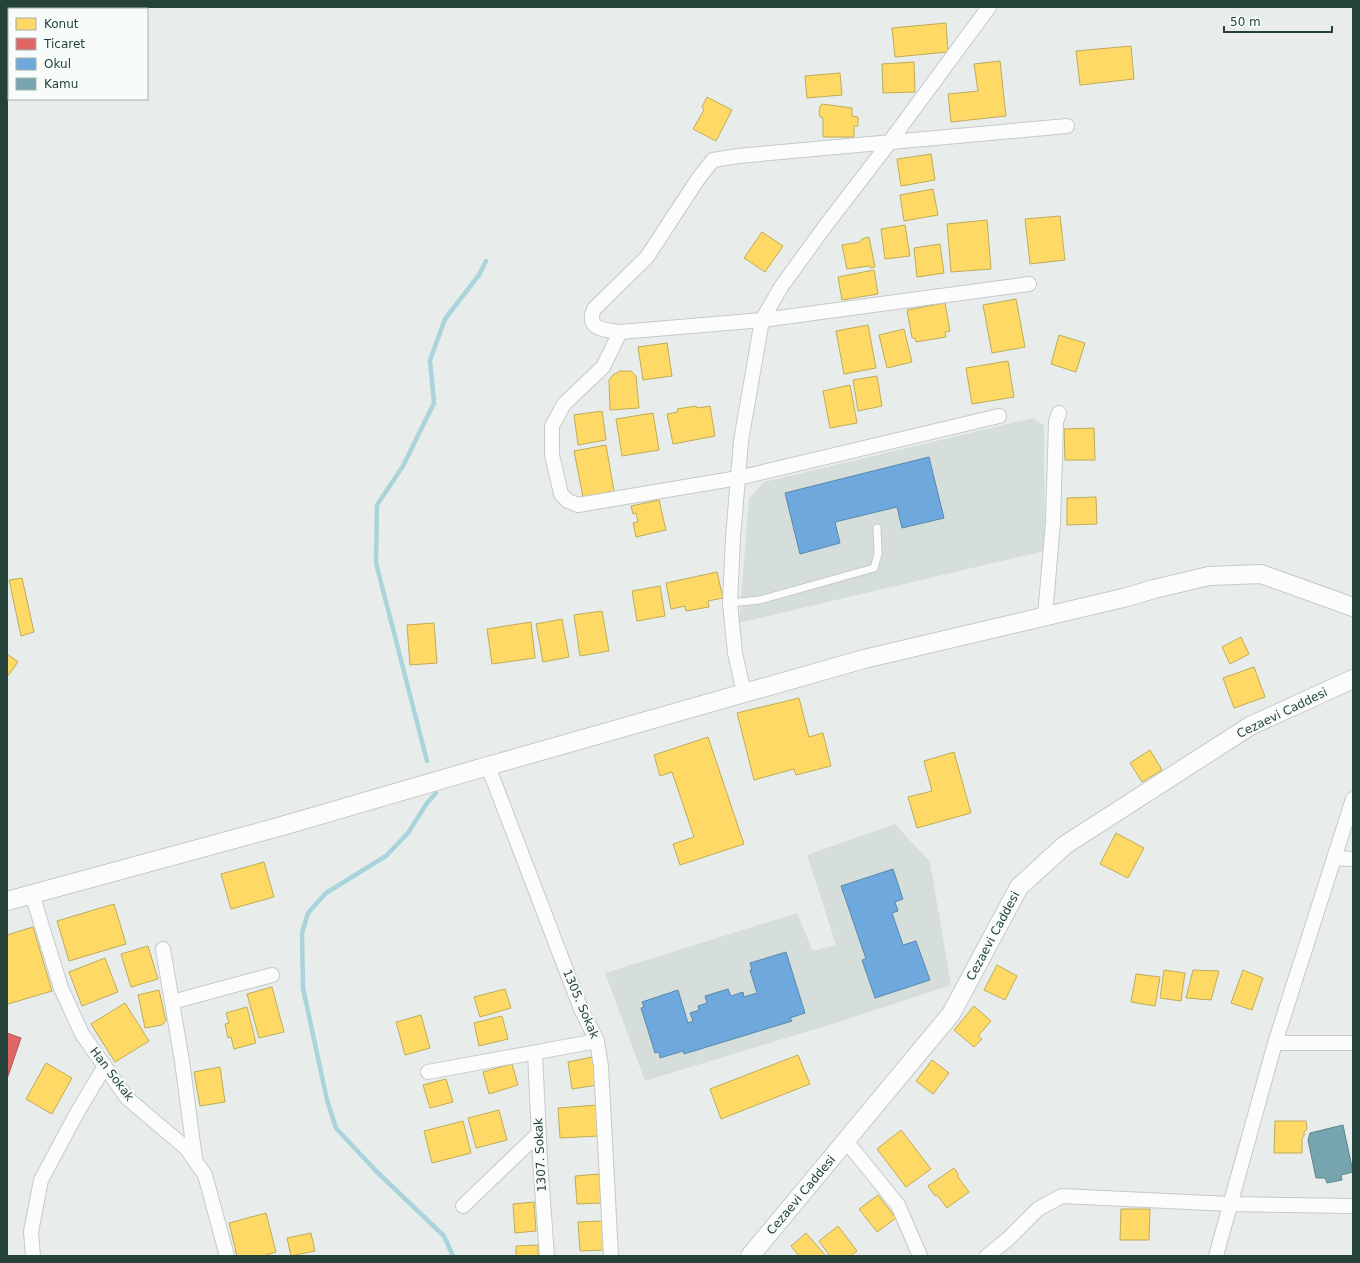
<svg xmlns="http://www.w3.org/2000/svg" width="1360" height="1263" viewBox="0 0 1360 1263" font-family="'DejaVu Sans',sans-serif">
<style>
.built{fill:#d6dedb}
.homes{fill:#ffd966;stroke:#bdac59}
.shops{fill:#e06666;stroke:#a85b59}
.schools{fill:#6fa8dc;stroke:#5889ab}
.public{fill:#76a5af;stroke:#5d878c}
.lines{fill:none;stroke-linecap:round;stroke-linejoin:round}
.stream{stroke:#a9d4db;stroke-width:4.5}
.service-casing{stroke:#c5cac8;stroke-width:9}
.minor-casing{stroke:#c5cac8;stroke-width:16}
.tertiary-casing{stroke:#c5cac8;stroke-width:20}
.service{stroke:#fcfcfc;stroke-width:7}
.minor{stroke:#fcfcfc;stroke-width:14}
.tertiary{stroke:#fcfcfc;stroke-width:18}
.labels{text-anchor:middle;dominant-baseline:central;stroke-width:4;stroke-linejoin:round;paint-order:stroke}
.street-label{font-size:12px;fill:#24423a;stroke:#f7fbf9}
</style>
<rect width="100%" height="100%" fill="#e8edeb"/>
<!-- built -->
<path class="built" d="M1033 418 1044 425 1045 551 739 623 749 499 764 482Z
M895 824 930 862 951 985 842 1021 645 1081 605 973 797 913 813 951 836 945 807 855Z"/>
<!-- homes -->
<path class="homes" d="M946 23 948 52 895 57 892 28Z
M1131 46 1134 79 1080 85 1076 51Z
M1000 61 1006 116 951 122 948 94 978 91 974 64Z
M914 62 915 92 883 93 882 64Z
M840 73 842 95 807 98 805 76Z
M707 97 732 110 716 141 693 129 704 110 702 107Z
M822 104 852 108V116L858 117V126H854V137H823V118L820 117 819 112 820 107Z
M931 154 935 180 901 186 897 159Z
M933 189 938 215 904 221 900 195Z
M1060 216 1065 260 1030 264 1025 219Z
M987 220 991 269 951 272 947 224Z
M905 225 910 256 885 259 881 229Z
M762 232 783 246 765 272 744 258Z
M869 237 875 267 871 268 869 266 847 269 842 245 860 242 862 239Z
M940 244 944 273 917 277 914 248Z
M874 270 878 294 842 300 838 277Z
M1016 299 1025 347 992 353 983 305Z
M945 303 950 331 945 332 946 337 916 342 915 338H912L907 310Z
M868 325 876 368 844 374 836 331Z
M904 329 912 362 887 368 879 335Z
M1059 335 1085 343 1076 372 1051 364Z
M667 343 672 376 643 380 638 347Z
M1008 361 1014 397 972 404 966 368Z
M620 371H631L636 376 639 408 610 410 609 380 613 375Z
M877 376 882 406 858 411 853 380Z
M850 385 857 423 830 428 823 391Z
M696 406 697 408 710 406 715 436 673 444 667 414 678 412 677 409Z
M602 411 606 440 578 445 574 415Z
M653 413 659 450 622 456 616 419Z
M1094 428 1095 460H1065L1064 429Z
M606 445 614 491 583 497 574 451Z
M1096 497 1097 524 1067 525V498Z
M659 500 666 530 636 537 633 523 638 522 636 513 633 514 631 506Z
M717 572 723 598 708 601 709 607 686 611 685 606 671 609 666 583Z
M22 578 34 632 21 636 9 580Z
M660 586 665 616 637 621 632 591Z
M602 611 609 651 580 656 574 615Z
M562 619 569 657 543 662 536 624Z
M531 622 535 658 492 664 487 629Z
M434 623 437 663 410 665 407 625Z
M1241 637 1249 654 1230 664 1222 647Z
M7 654 18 662 7 677Z
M1254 667 1265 697 1234 708 1223 678Z
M799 698 809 737 823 733 831 766 796 775 794 769 754 780 737 713Z
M708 737 744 844 680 865 673 844 694 837 672 772 660 776 654 755Z
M1150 750 1162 770 1142 782 1130 763Z
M954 752 971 813 917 828 908 797 932 791 924 761Z
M1116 833 1144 848 1128 878 1100 864Z
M264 862 274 897 231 909 221 874Z
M114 904 126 944 69 961 57 921Z
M33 927 52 991 8 1004 7 1000V935Z
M148 946 158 979 131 987 121 954Z
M105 958 118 992 82 1006 69 972Z
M997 965 1017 976 1005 1000 984 990Z
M1164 970 1185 973 1181 1001 1160 998Z
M1193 970 1219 971 1211 1000 1186 998Z
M1243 970 1263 978 1252 1010 1231 1003Z
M1136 974 1160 977 1155 1006 1131 1002Z
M272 987 284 1032 259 1038 247 994Z
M505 989 511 1008 480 1017 474 997Z
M159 990 166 1021 162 1025 145 1028 138 995Z
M125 1003 149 1041 115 1062 91 1024Z
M974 1006 991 1021 978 1036 982 1039 974 1047 954 1030Z
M247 1007 256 1043 234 1049 231 1037 228 1038 225 1024 229 1023 226 1013Z
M421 1015 430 1048 405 1055 396 1022Z
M502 1016 508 1039 479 1046 474 1023Z
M798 1055 810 1084 721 1119 710 1089Z
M592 1057 597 1085 572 1089 568 1062Z
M932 1060 949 1073 933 1094 916 1081Z
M46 1063 72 1078 52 1114 26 1099Z
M512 1064 518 1085 489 1094 483 1072Z
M220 1067 225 1102 200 1106 194 1072Z
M446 1079 453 1102 430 1108 423 1085Z
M597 1105 599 1136 560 1138 558 1108Z
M499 1110 507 1140 476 1148 468 1118Z
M463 1121 471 1153 432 1163 424 1131Z
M1275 1121H1306L1307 1129 1304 1132V1136L1302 1138V1153H1274Z
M901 1130 931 1169 906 1187 877 1149Z
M954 1168 958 1174V1177L969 1192 947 1208 937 1195 935 1196 928 1186Z
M599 1174 601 1203 577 1204 575 1176Z
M878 1195 896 1218 877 1232 859 1209Z
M534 1202 536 1231 515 1233 513 1204Z
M1121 1209H1150L1149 1240H1120Z
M266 1213 276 1252 263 1256H237L229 1223Z
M603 1221 604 1250 580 1251 578 1222Z
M838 1226 857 1251 850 1256H830L819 1241Z
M311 1233 315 1251 291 1256 287 1238Z
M806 1233 826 1256H799L791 1246Z
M538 1245V1256H516V1246Z"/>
<!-- shops -->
<path class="shops" d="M7 1033 21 1038 7 1079Z"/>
<!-- schools -->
<path class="schools" d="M929 457 944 518 902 528 897 507 835 522 840 543 800 554 785 493Z
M893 869 903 899 895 902 898 911 892 913 903 945 916 941 930 980 875 998 862 960 866 959 841 886Z
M786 952 805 1013 790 1018 792 1021 684 1054 683 1051 660 1058 659 1052 655 1053 641 1008 644 1007 642 1002 678 990 688 1023 693 1021 690 1013 699 1010 698 1006 707 1003 705 996 728 989 731 996 743 992 744 997 757 993 750 970H752L750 963Z"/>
<!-- public -->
<path class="public" d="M1343 1125 1353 1172 1341 1175 1342 1180 1327 1183 1325 1178H1316L1308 1140 1310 1133Z"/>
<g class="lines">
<!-- stream -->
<path class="stream" d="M427 761 376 563 377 505 403 466 434 403 430 360 445 319 479 275 486 261
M436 793 427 803 408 833 386 856 326 893 308 913 302 933 303 988 327 1100 336 1128 376 1171 444 1236 453 1256"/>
<!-- service casing -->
<g class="service-casing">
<path id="service" d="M730 603 760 600 874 568 878 554 877 528"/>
</g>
<!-- minor casing -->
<g class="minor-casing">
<path id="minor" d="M1029 284 762 320 620 332C606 330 585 330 594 309L647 257 698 179 713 160 738 156 1067 126
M620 332 603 367 564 404 552 426V455L561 494 568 501 578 505 738 478 999 416
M1045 616 1053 522 1056 422 1059 413
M744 693 735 653 730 603 733 538 741 441 762 320 781 287 826 225 883 151 989 7
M488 766 581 1009 597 1041 601 1066 611 1256
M1334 858 1353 859
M32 894 61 988 82 1034 127 1098 186 1148 205 1175 227 1256
M163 949 182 1061 195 1159
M172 1002 272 975
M1275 1043H1353
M535 1053 540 1160 547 1256
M428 1072 597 1041
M846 1141 898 1205 920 1256
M463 1206 538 1134
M33 1256 31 1232 41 1180 78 1111 105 1066
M987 1256 1008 1239 1038 1209 1062 1196 1230 1204 1353 1206
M1216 1256 1275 1043 1353 799"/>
</g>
<!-- tertiary casing -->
<g class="tertiary-casing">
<path id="tertiary" d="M7 901 282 826 488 766 864 659 1127 597 1154 589 1209 576 1261 574 1353 607
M750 1256 951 1014 1019 887 1065 845 1250 726 1353 679"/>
</g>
<!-- service -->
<use href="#service" class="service"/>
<!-- minor -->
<use href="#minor" class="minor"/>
<!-- tertiary -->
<use href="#tertiary" class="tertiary"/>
</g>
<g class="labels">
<!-- street labels -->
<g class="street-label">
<text transform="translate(1282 713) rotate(-26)">Cezaevi Caddesi</text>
<text transform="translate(993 936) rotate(-62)">Cezaevi Caddesi</text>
<text transform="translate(581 1004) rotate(67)">1305. Sokak</text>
<text transform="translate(112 1074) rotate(53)">Han Sokak</text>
<text transform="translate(540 1155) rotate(-93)">1307. Sokak</text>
<text transform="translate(801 1195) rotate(-50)">Cezaevi Caddesi</text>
</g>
</g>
<!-- border -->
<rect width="1360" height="1263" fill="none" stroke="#24423a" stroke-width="16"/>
<!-- legend -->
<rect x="8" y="8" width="140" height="92" fill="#f7fbf9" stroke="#a3b1ad"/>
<rect x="16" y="18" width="20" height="12" fill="#ffd966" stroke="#a3b1ad"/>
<text x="44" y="28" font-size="12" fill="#24423a">Konut</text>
<rect x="16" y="38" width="20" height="12" fill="#e06666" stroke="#a3b1ad"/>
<text x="44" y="48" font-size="12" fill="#24423a">Ticaret</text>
<rect x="16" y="58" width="20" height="12" fill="#6fa8dc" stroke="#a3b1ad"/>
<text x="44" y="68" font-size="12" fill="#24423a">Okul</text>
<rect x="16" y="78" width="20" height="12" fill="#76a5af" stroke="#a3b1ad"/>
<text x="44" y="88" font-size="12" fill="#24423a">Kamu</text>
<!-- scale -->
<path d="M1224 26v6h108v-6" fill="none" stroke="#24423a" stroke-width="2"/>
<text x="1230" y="26" font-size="12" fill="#24423a" stroke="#f7fbf9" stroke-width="3" paint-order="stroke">50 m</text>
</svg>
